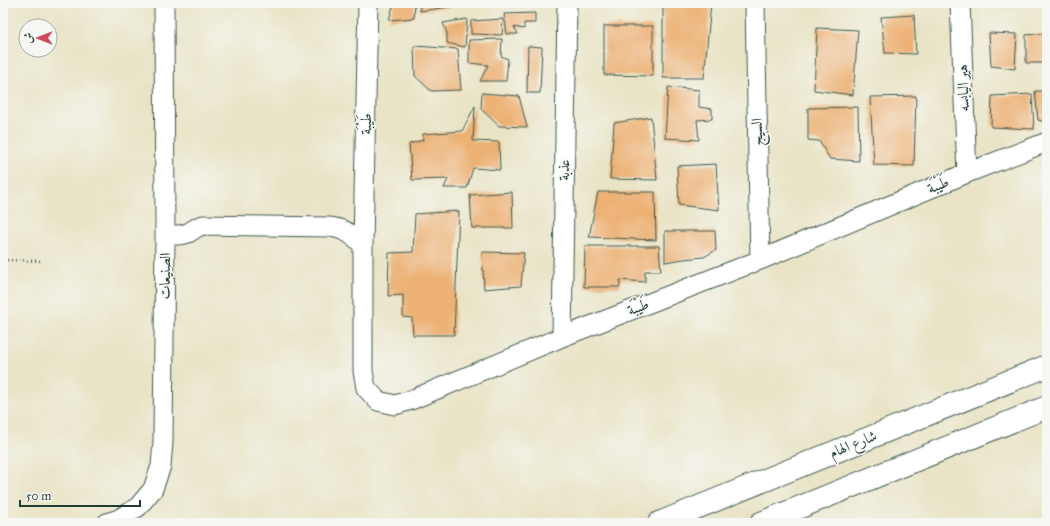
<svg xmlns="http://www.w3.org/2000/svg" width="1050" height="526" viewBox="0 0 1050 526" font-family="'IM FELL Great Primer',Amiri,serif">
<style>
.building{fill:#ecb173}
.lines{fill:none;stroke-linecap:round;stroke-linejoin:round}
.minor-casing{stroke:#3d564a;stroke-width:21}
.tertiary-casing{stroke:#3d564a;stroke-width:24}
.path{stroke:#3d564a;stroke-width:2.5;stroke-dasharray:1 3;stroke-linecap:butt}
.minor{stroke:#fff;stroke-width:19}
.tertiary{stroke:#fff;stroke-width:22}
.labels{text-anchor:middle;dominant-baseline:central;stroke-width:3;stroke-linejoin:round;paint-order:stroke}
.street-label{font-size:15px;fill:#1f3d34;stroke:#f6f6f2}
</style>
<rect width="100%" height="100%" fill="#f6f6f2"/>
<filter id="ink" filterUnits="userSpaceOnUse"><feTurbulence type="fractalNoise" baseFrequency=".025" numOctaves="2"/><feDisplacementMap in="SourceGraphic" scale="8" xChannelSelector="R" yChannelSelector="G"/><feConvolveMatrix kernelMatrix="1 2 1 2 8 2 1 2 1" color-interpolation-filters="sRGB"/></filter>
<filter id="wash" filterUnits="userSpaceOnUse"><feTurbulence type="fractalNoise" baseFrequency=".012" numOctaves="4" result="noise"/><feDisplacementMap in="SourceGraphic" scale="16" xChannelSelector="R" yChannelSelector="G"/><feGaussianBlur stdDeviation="0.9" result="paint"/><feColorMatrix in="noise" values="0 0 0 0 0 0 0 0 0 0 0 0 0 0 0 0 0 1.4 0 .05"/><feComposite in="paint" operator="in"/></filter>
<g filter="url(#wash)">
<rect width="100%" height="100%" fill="#e9e4c6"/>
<g id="blocks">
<!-- building -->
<path class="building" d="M394 3H415L414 18 389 20Z
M420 3H457V6L420 11Z
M663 3H711L704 78H663Z
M535 13V23H524V29L514 27 518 34H507L504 14Z
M914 15 916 54 885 53 881 17Z
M467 19 465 47 447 43V33L443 23Z
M503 19 502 35 471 34V21Z
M604 26H653V76L604 75Z
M817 28 858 30 853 95 814 90Z
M989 33 1017 34 1015 69 991 66Z
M1046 33 1047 63H1026V35Z
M502 39 501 56 508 59 506 81H480L488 65 469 63V40Z
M414 46 458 49 461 90 431 91 415 76Z
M528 46 542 47 540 93H527Z
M668 87 699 90V107L712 109V119L697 120 699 140 665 138Z
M1035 91H1047V112H1046L1047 122 1038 120Z
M482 93 519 96 527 127 499 126 481 109Z
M1032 94 1034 129 991 127 992 96Z
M916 96 914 166 874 165 870 97Z
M475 106 473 141 499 142 500 170 473 168 467 188H444L448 179 412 180 409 144 423 140V134L462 131Z
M858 107 859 161 830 159 819 141 808 140V108Z
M651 117 657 180 610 179 614 123Z
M716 164 719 210 679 205 677 166Z
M512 192 513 228H472L470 195Z
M598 192H655L656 240 589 237Z
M459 211 454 335H413L412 318 403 317V295L388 296 389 253 413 252 415 214Z
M665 231H715L716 250 704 257 683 259 665 262Z
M585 246H659L661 271H645V282L620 280V287H584Z
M482 252 524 253 521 286 484 289Z"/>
</g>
</g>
<g filter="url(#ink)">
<use href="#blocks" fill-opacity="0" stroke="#3d564a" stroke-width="1"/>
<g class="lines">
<!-- minor casing -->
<g class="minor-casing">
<path id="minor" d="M368 3 363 245V371L366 388 378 401 395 405 411 400 562 337 760 260 967 173 1047 142
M755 3 760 260
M960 3 967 173
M165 235C173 235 181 236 188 233 194 230 197 226 203 225L329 227C343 228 353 234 363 245
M562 337 567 3
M107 523 119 519 138 507 153 489 161 466 163 442 165 235 164 3"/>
</g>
<!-- tertiary casing -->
<g class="tertiary-casing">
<path id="tertiary" d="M659 523 1047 366
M761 523 1047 407"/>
</g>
<!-- path -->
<path class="path" d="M3 260 41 261"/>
<!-- minor -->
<use href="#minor" class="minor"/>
<!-- tertiary -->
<use href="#tertiary" class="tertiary"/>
</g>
</g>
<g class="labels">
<!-- street labels -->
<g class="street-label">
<text transform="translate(963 88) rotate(-92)">هير اليابسه</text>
<text transform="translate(366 124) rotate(-89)">طَيْبَة</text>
<text transform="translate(757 132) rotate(-91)">السيج</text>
<text transform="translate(564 170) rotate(-89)">عذبة</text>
<text transform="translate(938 185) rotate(-23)">طَيْبَة</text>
<text transform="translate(165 276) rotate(-89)">الصنيعات</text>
<text transform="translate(638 307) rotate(-21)">طَيْبَة</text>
<text transform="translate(853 444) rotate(-22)">شارع الهام</text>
</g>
</g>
<!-- margin -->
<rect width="1050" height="526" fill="none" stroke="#f6f6f2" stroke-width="16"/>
<!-- north arrow -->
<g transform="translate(38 38) rotate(270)"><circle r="19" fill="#f6f6f2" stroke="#a0aca6"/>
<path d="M0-3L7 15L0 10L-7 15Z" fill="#d1495b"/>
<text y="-6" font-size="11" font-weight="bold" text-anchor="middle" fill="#1f3d34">ش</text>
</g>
<!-- scale -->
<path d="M20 500v6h120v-6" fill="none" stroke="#1f3d34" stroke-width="2"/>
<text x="26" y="500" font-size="12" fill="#1f3d34" stroke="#f6f6f2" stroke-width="3" paint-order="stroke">50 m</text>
</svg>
